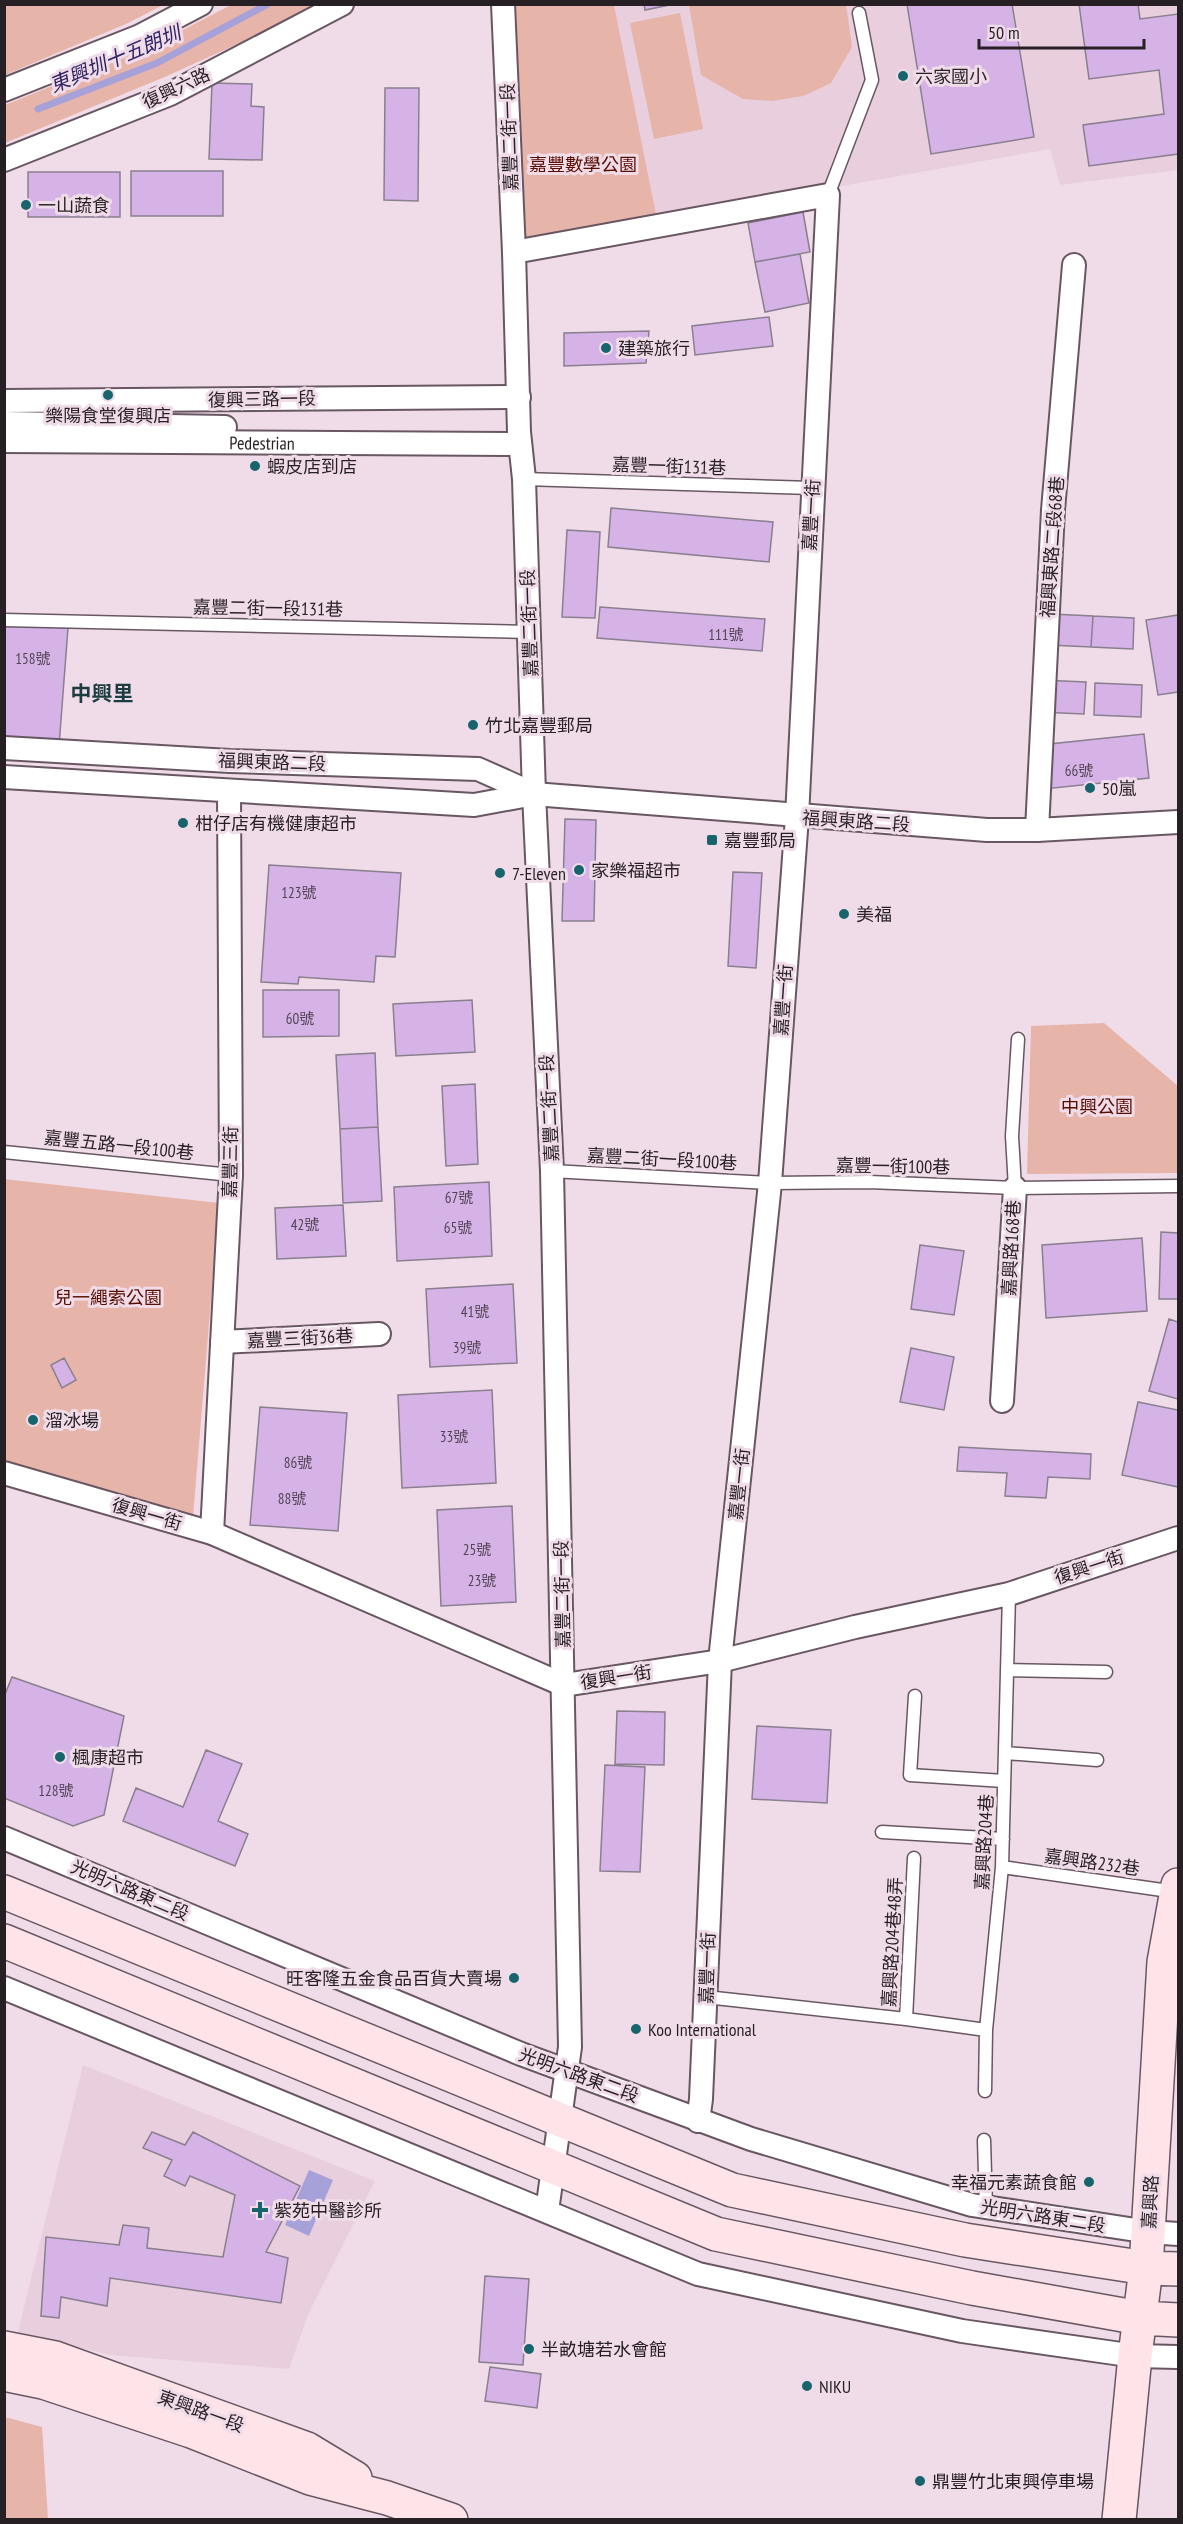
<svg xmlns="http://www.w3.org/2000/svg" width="1183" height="2524" viewBox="0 0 1183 2524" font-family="'PT Sans Narrow','Noto Sans TC',sans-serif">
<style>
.built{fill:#e9cede}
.green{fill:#e6b4a8}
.water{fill:#a6a2d9}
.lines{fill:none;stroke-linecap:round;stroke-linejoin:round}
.stream{stroke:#a6a2d9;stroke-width:7}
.building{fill:#d5b3e6;stroke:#897f8f;stroke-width:1.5}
.lane-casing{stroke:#685762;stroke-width:15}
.street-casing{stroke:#685762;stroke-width:26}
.secondary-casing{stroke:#685762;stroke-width:36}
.lane{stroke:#fff;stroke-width:12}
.street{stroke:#fff;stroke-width:22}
.secondary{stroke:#fee4e9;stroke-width:33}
.poi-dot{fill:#17646d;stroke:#f0dce8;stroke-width:2}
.labels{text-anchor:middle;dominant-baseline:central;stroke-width:6;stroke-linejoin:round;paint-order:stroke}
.number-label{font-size:15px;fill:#524454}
.poi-label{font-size:18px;fill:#261f23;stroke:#f0dce8;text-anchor:start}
.street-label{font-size:18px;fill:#261f23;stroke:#f0dce8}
.park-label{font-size:18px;fill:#580e00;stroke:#f0dce8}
.water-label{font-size:20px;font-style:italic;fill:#302464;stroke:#f0dce8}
.quarter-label{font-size:21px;font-weight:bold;fill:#1b3d42;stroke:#f0dce8}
</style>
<rect width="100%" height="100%" fill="#f0dce8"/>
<!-- built -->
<path class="built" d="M614 5H1178V170L1060 185 1050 149 657 219Z
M83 2065 375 2181 308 2315 289 2369 110 2355 18 2332Z"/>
<!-- green -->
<path class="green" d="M5 4H163V5L128 23 5 75Z
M231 5H323L167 76 5 143V105L158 43Z
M513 5H614L657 219 526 239Z
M689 5H846L852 47 831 83 803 96 772 101 743 99 701 75Z
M680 13 703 129 654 139 630 23Z
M1104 1023 1178 1086V1173L1027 1174 1031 1026Z
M4 1179 219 1203 193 1517 5 1469Z
M5 2417 42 2427 48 2519H5Z"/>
<!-- water -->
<path class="water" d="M309 2170 333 2180 309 2236 285 2225Z"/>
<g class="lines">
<!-- stream -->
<path class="stream" d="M38 109 157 63 268 4"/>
</g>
<!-- building -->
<path class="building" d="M644 4H670V5L645 10Z
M907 4H1012L1034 137 931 154Z
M1079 4H1138L1140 19 1178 14V154L1089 166 1083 125 1164 114 1159 70 1089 79Z
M212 83 252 84 251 106 264 107 262 160 209 159Z
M385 88H419L418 201 384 200Z
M131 171H223V216H131Z
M28 172H120V217H28Z
M803 212 810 252 755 262 748 223Z
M800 254 809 303 765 312 755 262Z
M769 317 773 346 695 355 692 326Z
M649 331 646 363 564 366V333Z
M611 508 773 522 769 562 608 547Z
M567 530 600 532 595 618 562 617Z
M600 607 765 619 762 651 597 638Z
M1051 614 1093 616 1091 647 1049 645Z
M1178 615V692L1158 695 1146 620Z
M1093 616 1134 618 1133 649 1091 647Z
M4 624 68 628 59 746 4 742Z
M1040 680 1086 682 1084 714 1038 712Z
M1095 683 1142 685 1141 717 1094 715Z
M1144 734 1149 778 1044 789 1040 745Z
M565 819 596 820 594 921H562Z
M269 865 401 873 395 957 376 956 374 982 299 977 298 984 261 982Z
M733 872 762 873 756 968 728 966Z
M263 990H339V1036L263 1037Z
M472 1000 475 1052 396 1056 393 1004Z
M375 1053 378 1127 340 1129 336 1055Z
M475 1084 478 1164 446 1166 442 1086Z
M378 1127 382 1201 343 1203 340 1129Z
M489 1182 492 1256 397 1261 394 1187Z
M343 1205 346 1256 277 1259 275 1208Z
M1161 1232 1178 1233V1299H1159Z
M1142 1238 1147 1311 1046 1318 1042 1245Z
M920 1245 964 1251 954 1315 911 1309Z
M513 1284 517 1363 430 1367 426 1289Z
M1169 1319 1178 1322V1399L1149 1391Z
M911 1348 954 1357 944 1410 900 1402Z
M64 1358 76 1380 62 1388 51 1365Z
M492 1390 496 1483 402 1488 398 1395Z
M1138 1402 1178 1410V1487L1122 1475Z
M260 1407 347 1413 338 1531 250 1525Z
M959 1447 1091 1454 1090 1479 1048 1477 1046 1498 1005 1496 1007 1473 957 1471Z
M512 1506 516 1602 441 1606 437 1510Z
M12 1677 124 1716 104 1815 73 1826 4 1798V1697Z
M617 1711 665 1712 664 1765 615 1764Z
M757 1726 831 1730 827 1803 752 1799Z
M206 1750 242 1764 218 1821 248 1834 235 1866 123 1821 136 1788 183 1807Z
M605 1765 645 1767 640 1872 600 1871Z
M152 2132 185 2145 193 2132 300 2186 266 2252 288 2258 281 2303 110 2278 107 2306 61 2297 59 2318 41 2316 46 2237 119 2245 123 2225 149 2228 147 2248 223 2257 235 2195 190 2176 185 2186 164 2176 172 2160 143 2148Z
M485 2276 529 2279 523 2365 479 2362Z
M490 2367 541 2374 537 2408 485 2401Z"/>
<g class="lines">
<!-- lane casing -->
<g class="lane-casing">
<path id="lane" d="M828 195 872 80 859 13
M524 479 812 488
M4 620 530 632
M4 1152 231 1175
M552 1171 770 1183 869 1182 1015 1188 1178 1186
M1015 1188 1012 1136 1018 1039
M1007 1670 1106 1672
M915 1696 910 1775 1004 1781
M1005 1753 1097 1760
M882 1832 1003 1839
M914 1858 906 2019 986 2030
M1002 1867 1176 1892
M706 1997 906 2019
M985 2091 986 2030 1002 1867 1009 1594
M984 2140 986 2208"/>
</g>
<!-- street casing -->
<g class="street-casing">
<g id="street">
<path d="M503 4 514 252 519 432 524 479 534 794 552 1171 570 2047 547 2211"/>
<path d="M4 90 140 36 201 4"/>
<path d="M4 160 170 94 342 4"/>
<path d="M514 252 828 195 797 817 770 1183 720 1661 701 2099 698 2121"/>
<path d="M4 401 519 397"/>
<path d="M4 423 225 427"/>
<path id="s1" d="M4 441 520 444"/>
<path d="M4 748 230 761 478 769 534 794"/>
<path d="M4 777 474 805 534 794 987 830H1037L1178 822"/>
<path d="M1037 830 1053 510 1074 265"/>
<path d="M222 1342 379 1334"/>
<path d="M1002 1401 1015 1188"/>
<path d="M4 1473 212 1533 564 1685 720 1661 855 1627 1009 1594 1178 1538"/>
<path d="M212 1533 231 1175 229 791"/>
<path d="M4 1838 521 2054 751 2139 972 2205 1149 2232 1178 2234"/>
<path d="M4 1988 698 2274 962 2331 1135 2356 1178 2357"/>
</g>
</g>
<!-- secondary casing -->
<g class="secondary-casing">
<path id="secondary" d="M4 1892 732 2190 965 2240 1146 2268 1178 2269
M4 1941 716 2234 972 2288 1140 2318 1178 2320
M4 2348 55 2358 307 2449 355 2478
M4 2374 43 2382 191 2431 310 2478 387 2498 451 2520
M1119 2520 1135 2356 1146 2268 1164 1962 1178 1885"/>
</g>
<!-- lane -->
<use href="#lane" class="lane"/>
<!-- street -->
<use href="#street" class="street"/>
<!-- secondary -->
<use href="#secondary" class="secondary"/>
</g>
<!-- markers -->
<g class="poi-dot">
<circle cx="903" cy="76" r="6"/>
<circle cx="26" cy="205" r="6"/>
<circle cx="606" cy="348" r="6"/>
<circle cx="108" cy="395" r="6"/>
<circle cx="255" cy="466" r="6"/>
<circle cx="473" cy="725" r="6"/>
<circle cx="1090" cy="788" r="6"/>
<circle cx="183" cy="823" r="6"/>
<rect x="706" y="834" width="12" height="12" rx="3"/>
<circle cx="579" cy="870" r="6"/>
<circle cx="500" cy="873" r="6"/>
<circle cx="844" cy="914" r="6"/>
<circle cx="33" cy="1420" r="6"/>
<circle cx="60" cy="1757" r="6"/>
<circle cx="514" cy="1978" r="6"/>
<circle cx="636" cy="2029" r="6"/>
<circle cx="1089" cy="2182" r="6"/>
<path d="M257 2201h6v6h6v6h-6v6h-6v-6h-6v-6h6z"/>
<circle cx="529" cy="2349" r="6"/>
<circle cx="807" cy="2386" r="6"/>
<circle cx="920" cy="2481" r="6"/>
</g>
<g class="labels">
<!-- number labels -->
<g class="number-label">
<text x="726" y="634">111號</text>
<text x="33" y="658">158號</text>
<text x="1079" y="770">66號</text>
<text x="299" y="892">123號</text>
<text x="300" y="1018">60號</text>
<text x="459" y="1197">67號</text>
<text x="305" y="1224">42號</text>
<text x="458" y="1227">65號</text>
<text x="475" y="1311">41號</text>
<text x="467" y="1347">39號</text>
<text x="454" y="1436">33號</text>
<text x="298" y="1462">86號</text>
<text x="292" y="1498">88號</text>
<text x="477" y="1549">25號</text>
<text x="482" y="1580">23號</text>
<text x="56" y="1790">128號</text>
</g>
<!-- poi labels -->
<g class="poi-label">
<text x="915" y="76">六家國小</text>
<text x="38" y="205">一山蔬食</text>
<text x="618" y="348">建築旅行</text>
<text x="108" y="415" text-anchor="middle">樂陽食堂復興店</text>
<text x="267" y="466">蝦皮店到店</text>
<text x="485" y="725">竹北嘉豐郵局</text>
<text x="1102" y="788">50嵐</text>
<text x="195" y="823">柑仔店有機健康超市</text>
<text x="724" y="840">嘉豐郵局</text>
<text x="591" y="870">家樂福超市</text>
<text x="512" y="873">7-Eleven</text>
<text x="856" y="914">美福</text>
<text x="45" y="1420">溜冰場</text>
<text x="72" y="1757">楓康超市</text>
<text x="502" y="1978" text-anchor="end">旺客隆五金食品百貨大賣場</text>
<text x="648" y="2029">Koo International</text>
<text x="1077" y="2182" text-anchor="end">幸福元素蔬食館</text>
<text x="274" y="2210">紫苑中醫診所</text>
<text x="541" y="2349">半畝塘若水會館</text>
<text x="819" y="2386">NIKU</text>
<text x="932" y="2481">鼎豐竹北東興停車場</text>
</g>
<!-- street labels -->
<g class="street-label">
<text transform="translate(176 88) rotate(-25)">復興六路</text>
<text transform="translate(509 137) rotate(-92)">嘉豐二街一段</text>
<text transform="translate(262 399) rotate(-1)">復興三路一段</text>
<text stroke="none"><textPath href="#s1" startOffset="258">Pedestrian</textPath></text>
<text transform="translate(669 466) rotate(2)">嘉豐一街131巷</text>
<text transform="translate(811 515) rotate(-87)">嘉豐一街</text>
<text transform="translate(1052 547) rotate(-86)">福興東路二段68巷</text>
<text transform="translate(268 608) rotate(1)">嘉豐二街一段131巷</text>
<text transform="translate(529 623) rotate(-92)">嘉豐二街一段</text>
<text transform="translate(272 762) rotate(2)">福興東路二段</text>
<text transform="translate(856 821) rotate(4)">福興東路二段</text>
<text transform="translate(783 1000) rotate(-86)">嘉豐一街</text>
<text transform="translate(549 1108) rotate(-93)">嘉豐二街一段</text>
<text transform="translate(119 1145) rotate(6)">嘉豐五路一段100巷</text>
<text transform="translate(662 1159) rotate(3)">嘉豐二街一段100巷</text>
<text transform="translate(230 1162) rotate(-89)">嘉豐三街</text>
<text transform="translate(893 1166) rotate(1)">嘉豐一街100巷</text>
<text transform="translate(1011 1248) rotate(-87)">嘉興路168巷</text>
<text transform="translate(300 1338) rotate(-3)">嘉豐三街36巷</text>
<text transform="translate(739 1484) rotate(-84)">嘉豐一街</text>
<text transform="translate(147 1514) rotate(16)">復興一街</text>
<text transform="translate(1089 1567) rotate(-18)">復興一街</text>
<text transform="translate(562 1594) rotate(-91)">嘉豐二街一段</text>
<text transform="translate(616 1677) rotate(-9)">復興一街</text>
<text transform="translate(984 1842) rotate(-87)">嘉興路204巷</text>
<text transform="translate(1092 1862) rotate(8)">嘉興路232巷</text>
<text transform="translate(130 1890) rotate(23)">光明六路東二段</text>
<text transform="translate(892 1942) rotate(-87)">嘉興路204巷48弄</text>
<text transform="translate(707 1968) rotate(-88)">嘉豐一街</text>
<text transform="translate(579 2075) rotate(20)">光明六路東二段</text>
<text transform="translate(1150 2202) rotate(-87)">嘉興路</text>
<text transform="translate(1043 2216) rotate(9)">光明六路東二段</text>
<text transform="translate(201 2411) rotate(20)">東興路一段</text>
</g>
<!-- park labels -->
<g class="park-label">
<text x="583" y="164">嘉豐數學公園</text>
<text x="1097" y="1106">中興公園</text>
<text x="108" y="1297">兒一繩索公園</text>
</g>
<!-- water labels -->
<g class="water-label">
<text transform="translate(115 59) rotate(-23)">東興圳十五朗圳</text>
</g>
<!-- quarter labels -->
<g class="quarter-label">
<text x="102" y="693">中興里</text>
</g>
</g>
<!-- border -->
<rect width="1183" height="2524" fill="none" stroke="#261f23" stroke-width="12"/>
<!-- scale -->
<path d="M979 39v9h165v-9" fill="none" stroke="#261f23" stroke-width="3"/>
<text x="988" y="39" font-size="18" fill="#261f23" stroke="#f0dce8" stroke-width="4.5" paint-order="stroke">50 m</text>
</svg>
